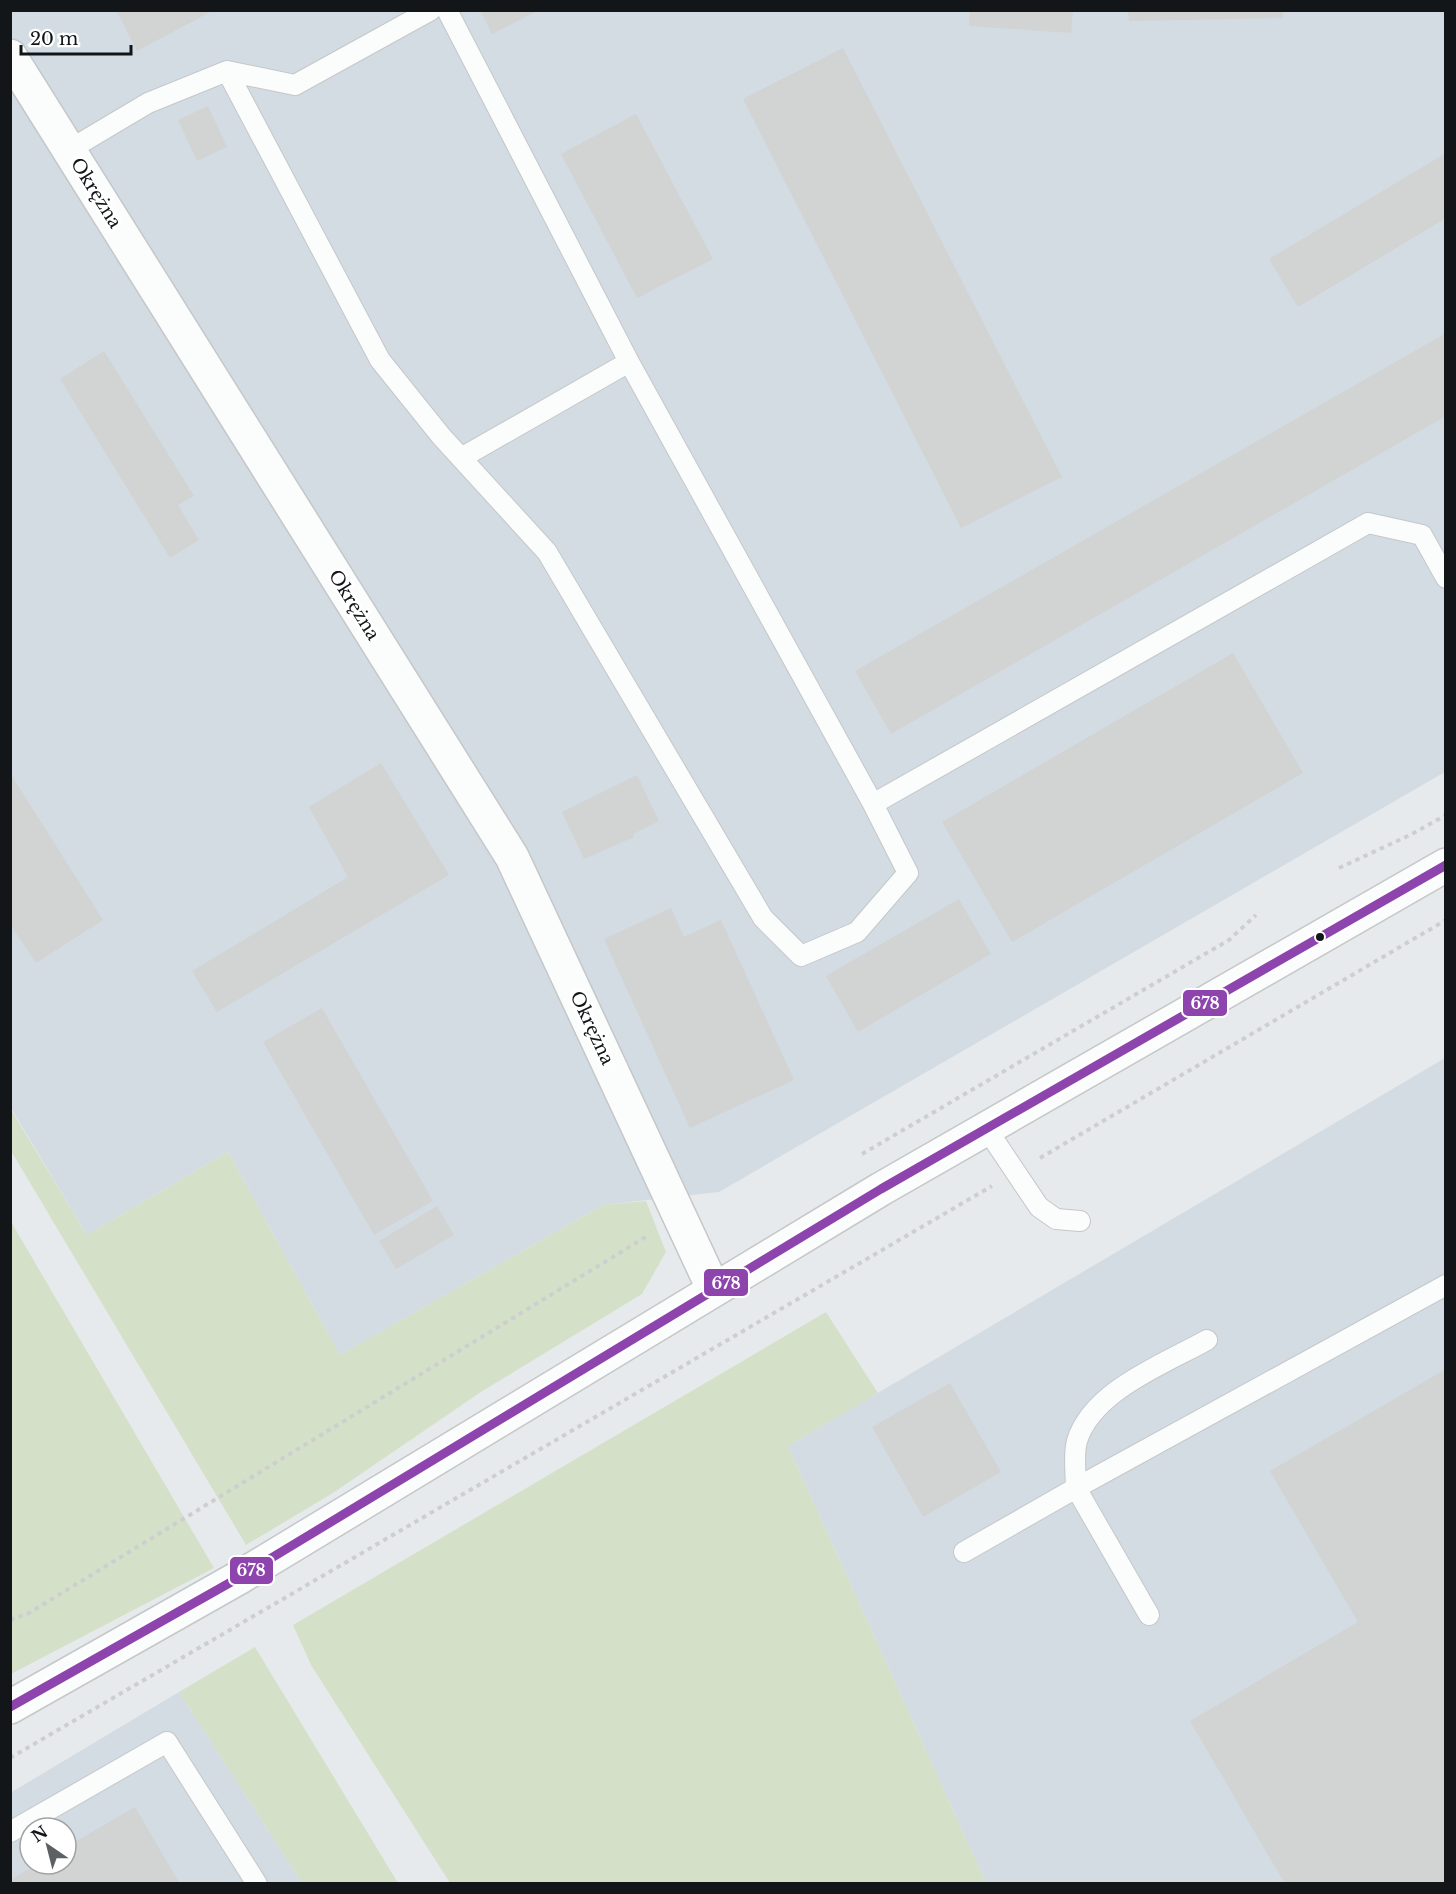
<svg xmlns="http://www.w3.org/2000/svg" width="1456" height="1894" viewBox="0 0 1456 1894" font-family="'Libre Baskerville',serif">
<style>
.built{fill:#d3dce3;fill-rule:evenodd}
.green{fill:#d4e1c8}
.building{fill:#d2d3d3}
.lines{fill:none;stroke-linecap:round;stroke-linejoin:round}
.service-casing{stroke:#c5c7c9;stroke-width:22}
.minor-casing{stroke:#c5c7c9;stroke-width:36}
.tertiary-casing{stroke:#c5c7c9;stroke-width:36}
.path{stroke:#cececf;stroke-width:4;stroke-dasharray:4.5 4.5;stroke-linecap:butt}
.service{stroke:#fbfcfc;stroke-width:20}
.minor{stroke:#fbfcfc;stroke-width:33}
.tertiary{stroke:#fbfcfc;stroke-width:33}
.bus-1-casing{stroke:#fff;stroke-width:14}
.bus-1{stroke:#8e44ad;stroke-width:9}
.bus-dot{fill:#131618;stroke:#fff;stroke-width:2}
.labels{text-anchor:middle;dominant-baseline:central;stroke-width:6;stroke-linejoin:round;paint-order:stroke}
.street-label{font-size:18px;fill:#131618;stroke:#fff}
.line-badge{stroke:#fff;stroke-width:2}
.badge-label{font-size:16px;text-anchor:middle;font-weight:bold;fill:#fff}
</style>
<rect width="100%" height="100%" fill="#e7eaed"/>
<!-- built -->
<path class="built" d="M10 11H1445V772L719 1192 603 1205 340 1355 228 1152 87 1235 11 1108Z
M1445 1058V1883H986L788 1446Z
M179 1692 302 1883H11L10 1793ZM30 1828H66V1864H30Z"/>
<!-- green -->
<path class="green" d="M10 1108 87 1235 228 1152 340 1355 603 1205 646 1201 666 1252 642 1294 481 1392 333 1493 246 1545 11 1151Z
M10 1220 214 1568 11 1674H10Z
M826 1312 878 1393 788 1446 986 1883H450L311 1665 293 1625Z
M255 1647 398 1883H302L179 1692Z"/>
<!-- building -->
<path class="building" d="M116 10H214L137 51Z
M480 10H539L492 34Z
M970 10H1073L1071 33 969 26Z
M1128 10H1283V18L1129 21Z
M843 48 1062 477 961 528 743 99Z
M208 106 227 147 197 161 178 120Z
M636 114 713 259 637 298 561 154Z
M1446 153V218L1298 307 1269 259Z
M1446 333V416L891 734 855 671Z
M104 351 194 496 178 505 199 540 170 558 60 379Z
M1233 653 1303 773 1012 942 942 822Z
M381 763 449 875 217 1012 192 971 348 877 309 807Z
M10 773 103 920 36 963 10 924Z
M637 775 659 821 633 834 634 837 584 859 562 812Z
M959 899 991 954 858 1032 826 976Z
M671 908 684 937 721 920 794 1080 690 1128 604 939Z
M322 1008 433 1201 374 1235 263 1042Z
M437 1206 454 1235 396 1269 379 1241Z
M1446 1369V1884H1285L1190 1721 1358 1622 1270 1471Z
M950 1383 1001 1472 923 1517 872 1427Z
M135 1807 180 1884H10V1880L37 1864H66V1847Z"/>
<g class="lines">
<!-- service casing -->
<g class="service-casing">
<path id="service" d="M447 10 629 362 873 804
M227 71 295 85 431 10
M69 150 148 103 227 71 380 360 441 436 547 552 763 918 801 956 857 932 908 873 873 804 1368 523 1422 535 1446 578
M461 458 629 362
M986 1128 1039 1207 1056 1219 1080 1221
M964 1552 1076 1488C1076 1474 1073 1455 1077 1441 1092 1391 1164 1364 1207 1340
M1149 1615 1076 1488 1446 1285
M10 1832 167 1742 257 1884"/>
</g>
<!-- minor casing -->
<g class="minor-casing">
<path id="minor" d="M10 56 512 857 713 1288"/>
</g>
<!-- tertiary casing -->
<g class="tertiary-casing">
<path id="tertiary" d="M10 1707 240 1577 881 1189 1446 865"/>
</g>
<!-- path -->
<path class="path" d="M1339 868 1410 835 1446 815
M862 1154 1229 940 1256 915
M1040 1158 1446 920
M10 1620 29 1613 649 1235
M10 1758 992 1186"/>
<!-- service -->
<use href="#service" class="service"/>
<!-- minor -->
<use href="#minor" class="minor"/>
<!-- tertiary -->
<use href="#tertiary" class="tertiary"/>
<!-- bus-1 casing -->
<g class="bus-1-casing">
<path id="bus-1" d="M10 1707 240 1577 881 1189 1446 865"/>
</g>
<!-- bus-1 -->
<use href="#bus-1" class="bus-1"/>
</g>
<!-- markers -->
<circle class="bus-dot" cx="1320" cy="937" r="5"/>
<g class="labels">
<!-- street labels -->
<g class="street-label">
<text transform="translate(96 193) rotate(58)">Okrężna</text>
<text transform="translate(354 605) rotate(58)">Okrężna</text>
<text transform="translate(592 1028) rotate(65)">Okrężna</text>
</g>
</g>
<g class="line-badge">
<rect x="1182" y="989" width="46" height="28" rx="6" fill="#8e44ad"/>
<rect x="703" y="1268" width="46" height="29" rx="6" fill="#8e44ad"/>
<rect x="229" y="1556" width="45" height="29" rx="6" fill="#8e44ad"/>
</g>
<g class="badge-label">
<text x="1205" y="1009">678</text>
<text x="726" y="1289">678</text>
<text x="251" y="1576">678</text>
</g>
<!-- border -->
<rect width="1456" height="1894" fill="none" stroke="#131618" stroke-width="24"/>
<!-- north arrow -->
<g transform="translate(48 1846) rotate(325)"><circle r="28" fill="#ffffff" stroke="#a1a2a3" stroke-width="1.5"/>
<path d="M0-4.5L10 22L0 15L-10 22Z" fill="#5d6063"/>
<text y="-9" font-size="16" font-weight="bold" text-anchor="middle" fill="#131618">N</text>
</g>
<!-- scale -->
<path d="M21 45v9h110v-9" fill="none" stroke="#131618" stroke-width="3"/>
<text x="30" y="45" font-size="18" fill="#131618" stroke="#ffffff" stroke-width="4.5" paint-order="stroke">20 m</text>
</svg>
